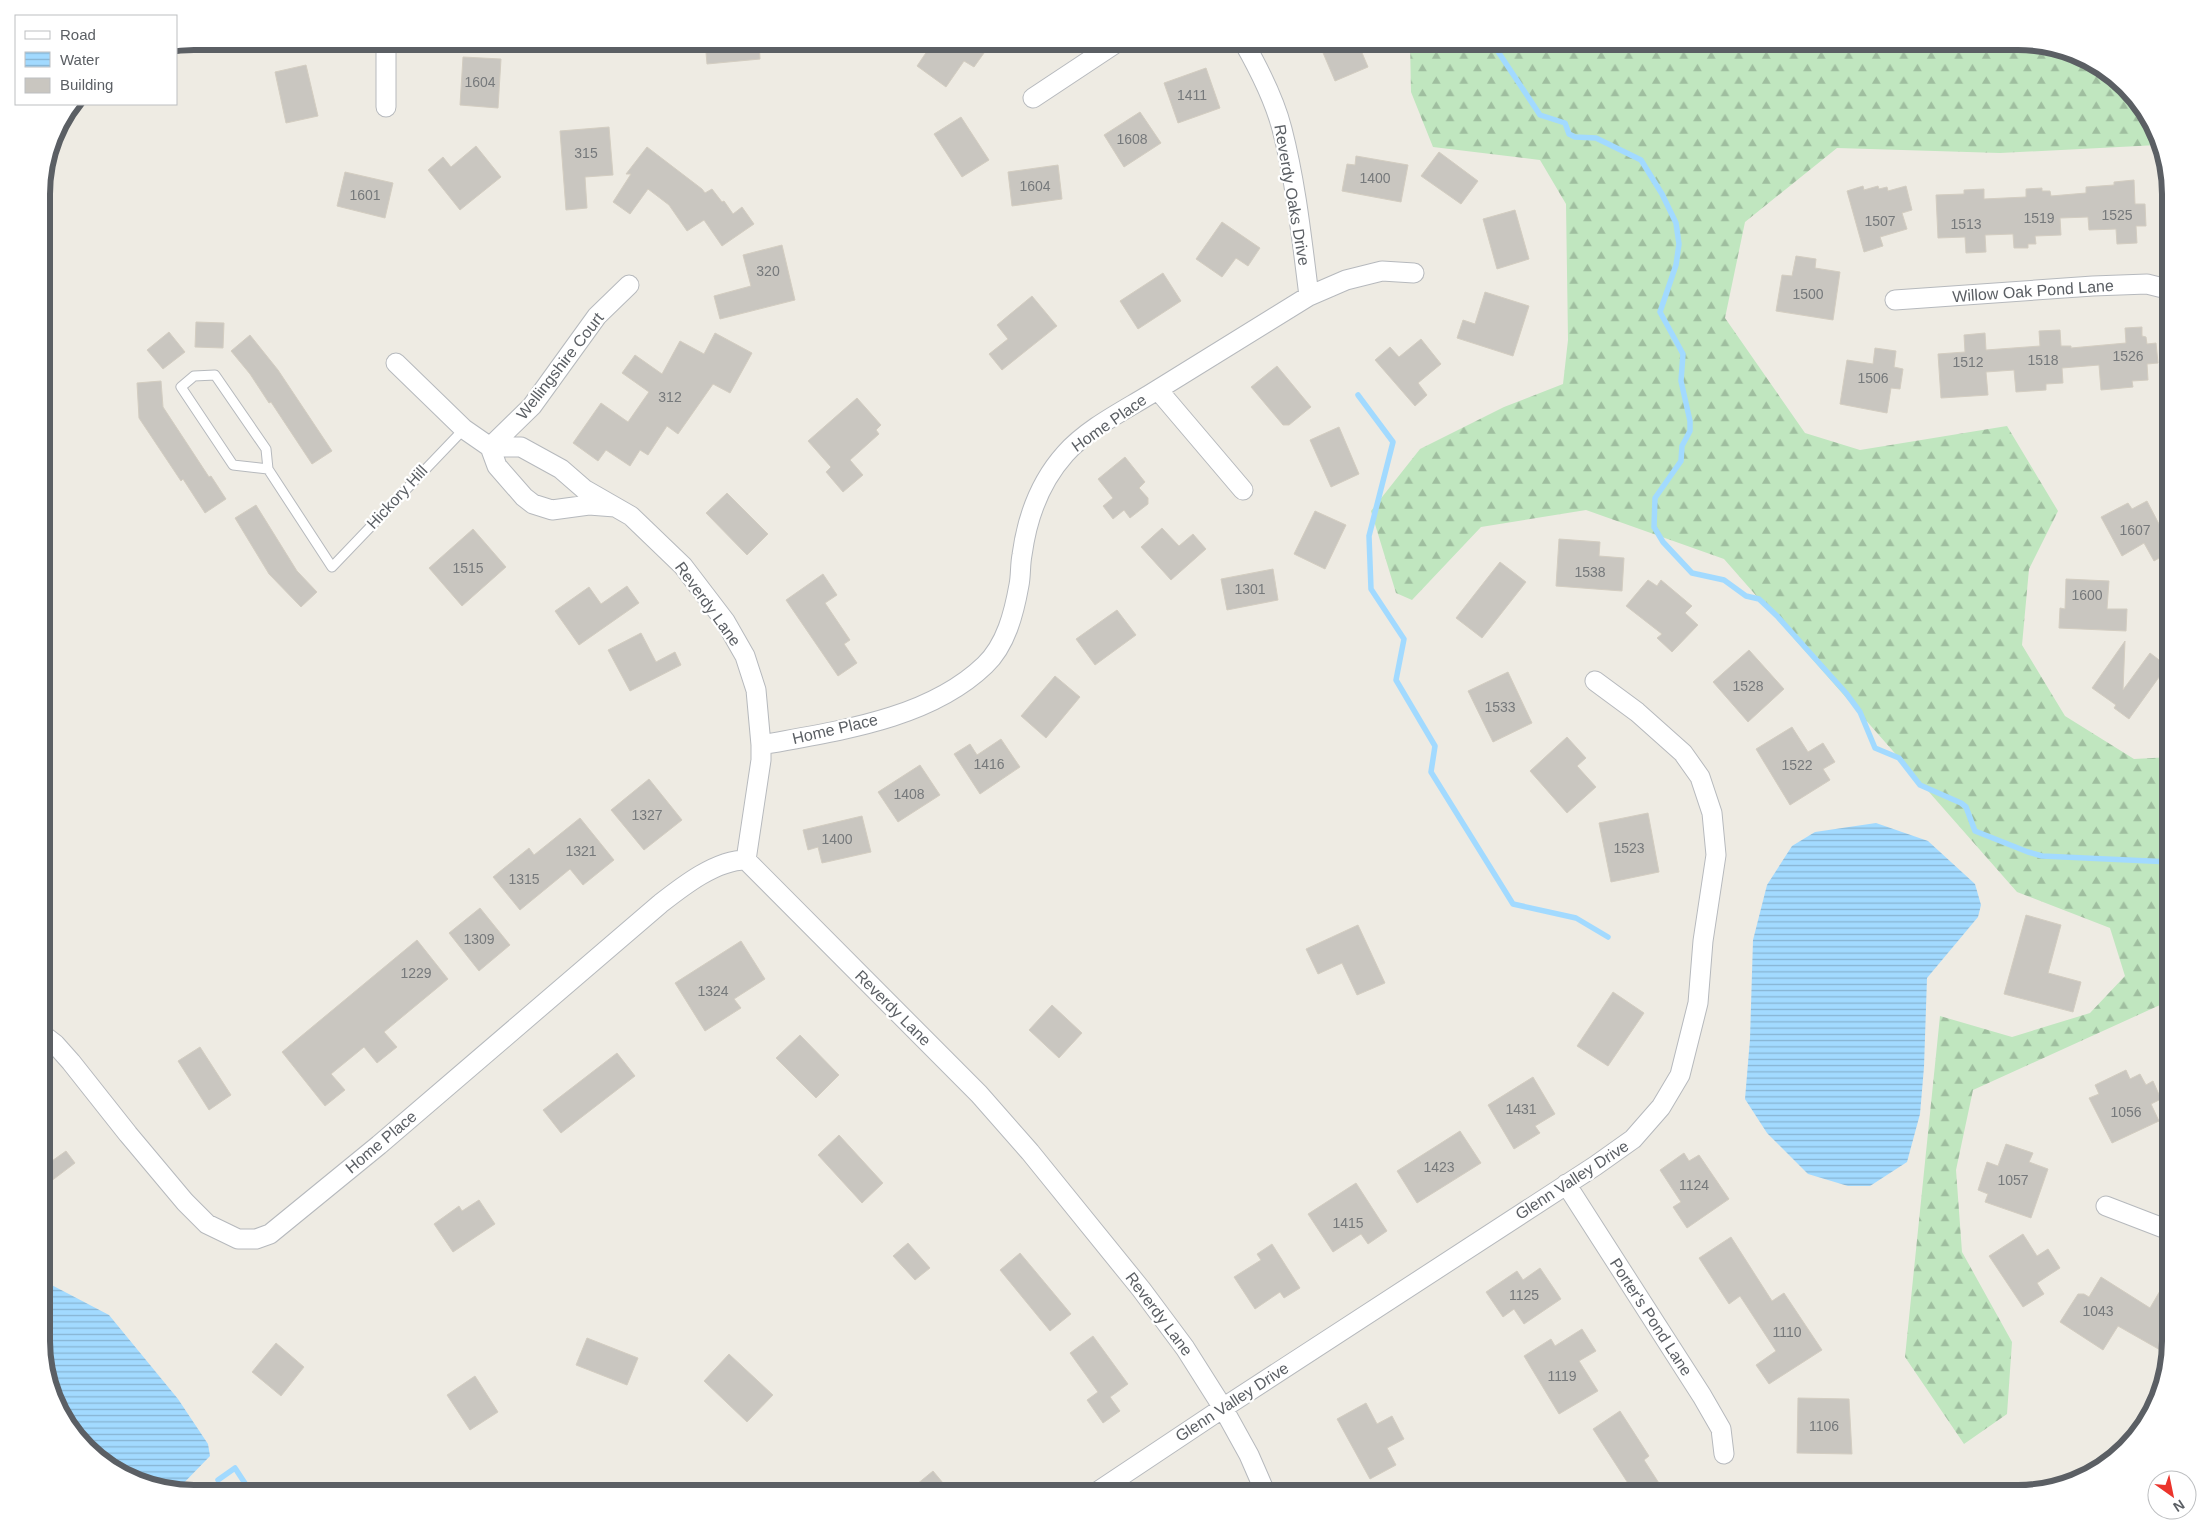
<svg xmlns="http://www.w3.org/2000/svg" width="2212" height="1535" viewBox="0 0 2212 1535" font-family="Arial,sans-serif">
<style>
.forest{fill:url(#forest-firs)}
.water{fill:url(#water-rules)}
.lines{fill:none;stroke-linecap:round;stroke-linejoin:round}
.stream{stroke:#a2daff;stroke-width:5.5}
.building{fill:#c9c6c0;stroke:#d3cdc1}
.service-casing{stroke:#b6b9bd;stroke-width:11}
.minor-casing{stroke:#b6b9bd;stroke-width:21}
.service{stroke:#fff;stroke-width:9}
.minor{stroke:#fff;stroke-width:19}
.labels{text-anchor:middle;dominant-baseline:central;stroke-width:4.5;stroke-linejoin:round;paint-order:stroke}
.number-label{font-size:14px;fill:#76797b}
.street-label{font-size:16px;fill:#5b5f64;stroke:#fff}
.rim{fill:none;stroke:#5b5f64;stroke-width:6}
</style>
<defs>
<pattern id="forest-firs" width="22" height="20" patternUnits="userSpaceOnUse" patternTransform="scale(1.25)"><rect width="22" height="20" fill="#c0e6bf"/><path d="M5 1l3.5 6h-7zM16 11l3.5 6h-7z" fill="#9fbe9f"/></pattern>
<pattern id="water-rules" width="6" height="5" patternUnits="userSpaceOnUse" patternTransform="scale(1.25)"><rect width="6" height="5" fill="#a2daff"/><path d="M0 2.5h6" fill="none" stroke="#87b4d2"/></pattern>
</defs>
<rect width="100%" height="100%" fill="#eeebe3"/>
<!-- forest -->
<path class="forest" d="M1410 41H2018L2067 49 2103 67 2150 118 2158 145 2000 153 1837 148 1745 222 1725 318 1805 433 1860 450 2007 426 2058 511 2029 569 2022 645 2065 716 2134 759 2171 757V1000L1973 1090 1956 1170 1962 1252 2012 1342 2007 1414 1964 1444 1905 1357 1940 1016 2012 1037 2090 1013 2125 976 2110 928 2017 892 1724 559 1586 510 1481 527 1412 600 1396 593 1371 511 1420 449 1504 407 1563 384 1568 340 1566 204 1540 160 1433 147 1411 92Z"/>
<!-- water -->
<path class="water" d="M1876 823 1928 841 1975 884 1981 905 1978 917 1927 978 1924 1067 1920 1114 1907 1162 1870 1186H1848L1808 1174 1767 1133 1745 1099 1750 1039 1753 940 1767 885 1792 846 1815 832Z
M42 1280 109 1315 178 1399 208 1444 210 1456 176 1491 145 1486 109 1468 62 1417 42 1351Z"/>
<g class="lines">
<!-- stream -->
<path class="stream" d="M1491 41 1540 115 1565 123 1569 134 1575 137 1596 138 1641 160 1662 194 1676 223 1679 244 1676 265 1660 312 1683 354 1681 381 1690 421V431L1682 446 1681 461 1655 498 1654 527 1663 542 1692 573 1724 580 1746 596 1759 599 1777 616 1846 693 1860 712 1875 748 1899 758 1920 785 1961 803 1966 807 1975 831 2028 852 2042 856 2171 862
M1358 395 1393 442 1369 536 1371 589 1404 639 1396 680 1435 746 1431 772 1513 904 1576 918 1608 937
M218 1480 235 1468 252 1494"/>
</g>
<!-- building -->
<path class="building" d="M705 41H759L760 59 707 64Z
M934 41H967L984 53 974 67 964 61 946 87 917 66Z
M1318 41H1357L1368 67 1335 81Z
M463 57 501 59 498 108 460 105Z
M306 65 318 116 286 123 275 72Z
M1206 68 1220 108 1178 123 1164 83Z
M1140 112 1161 143 1124 167 1104 135Z
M961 117 989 160 962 177 934 134Z
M609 127 613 175 585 177 587 208 566 210 560 131Z
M476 146 501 177 460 210 428 170 443 157 451 167Z
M647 147 702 189 705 193 712 189 722 202 724 201 733 214 742 207 754 224 722 246 704 220 687 231 669 205 648 189 630 214 613 202 631 174H626Z
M1439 152 1478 181 1461 204 1421 176Z
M1356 156 1408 165 1401 202 1342 191 1347 164 1355 165Z
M1058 165 1062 199 1012 206 1008 172Z
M345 172 393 183 385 218 337 206Z
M2134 180 2135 204H2145L2146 226H2136L2137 243 2117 244 2116 229 2089 230 2088 217 2060 218 2061 235 2035 236 2036 244H2028V248H2014L2013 234 1985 235 1986 252 1966 253 1965 237 1938 238 1936 195 1964 194V190L1984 189V199L2026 197V189L2042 188V191H2050L2051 196 2086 193V187L2114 185V182Z
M1863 186 1864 190 1878 186 1879 189 1887 187 1888 191 1906 186 1912 210 1902 213 1907 229 1880 237 1883 246 1864 252 1847 191Z
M1515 210 1529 259 1497 269 1483 219Z
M1222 222 1260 248 1248 266 1236 258 1222 277 1196 259Z
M782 245 795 300 720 319 714 296 751 286 743 255Z
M1796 256 1816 259 1815 268 1840 272 1833 320 1776 311 1782 275 1792 276Z
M1163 273 1181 301 1138 329 1120 301Z
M1485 292 1529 306 1513 356 1457 338 1463 320 1475 324Z
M1032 296 1057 326 1002 370 989 354 1008 339 997 325Z
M196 322 224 323 223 348 195 347Z
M2142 327V336L2146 337 2147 344 2156 343 2158 363 2147 364 2148 380 2132 381 2133 387 2101 390 2099 365 2062 368 2063 383 2046 384V390L2016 392 2014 370 1986 372 1988 395 1941 398 1938 354 1965 352 1964 335 1985 333 1986 350 2040 346 2039 331 2060 330 2061 346H2071V348L2126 343 2125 328Z
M169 332 185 352 163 369 147 350Z
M715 333 752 353 730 393 713 384 678 434 667 426 648 455 640 450 630 466 606 450 598 461 573 443 601 403 628 422 649 392 622 373 635 355 662 374 680 341 704 354Z
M250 335 278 370 332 451 312 464 271 402 269 403 250 374 231 351Z
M1421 339 1441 364 1418 383 1427 395 1415 406 1375 360 1390 347 1399 357Z
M1875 348 1896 351 1894 367 1903 369 1900 389 1891 388 1887 413 1840 404 1847 360 1873 364Z
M1277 366 1311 407 1289 425H1283L1251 387Z
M161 381 163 407 209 477 211 476 226 499 205 513 183 479 181 481 139 418 137 383Z
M857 398 881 425 876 430 879 434 850 460 863 475 843 492 826 472 831 467 808 441Z
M1339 427 1359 474 1331 487 1310 440Z
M1125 457 1145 482 1139 488 1148 498V504L1130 518 1124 510 1113 519 1103 506 1113 498 1098 479Z
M727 493 768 534 747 555 706 513Z
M2147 501 2171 547V551L2154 561 2144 543 2122 556 2101 517 2128 503 2132 509Z
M256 505 297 571 317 592 301 607 269 574 235 518Z
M1315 511 1346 525 1325 569 1294 554Z
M1162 528 1179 546 1193 534 1206 549 1171 580 1141 547Z
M473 529 506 567 462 606 429 568Z
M1559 539 1600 542 1599 556 1624 558 1622 591 1556 586Z
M1500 562 1526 582 1482 638 1456 618Z
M1273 569 1278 600 1227 610 1221 579Z
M823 574 837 595 825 603 850 640 844 644 857 663 838 676 786 600Z
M2066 579 2109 581 2107 609H2127L2126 631 2059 628 2060 608 2065 609Z
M1648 580 1657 586 1661 580 1692 606 1685 613 1698 625 1672 652 1657 638 1662 634 1626 606Z
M627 586 639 603 579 645 555 611 589 587 601 604Z
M1117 610 1136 635 1095 665 1076 639Z
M641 633 656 662 675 652 681 665 630 691 608 650Z
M2125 641 2123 690 2150 653 2167 666 2129 719 2114 708 2116 705 2092 688Z
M1749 650 1784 689 1748 722 1713 682Z
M1508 672 1532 723 1493 742 1468 691Z
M1055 676 1080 697 1046 738 1021 716Z
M1792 727 1808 752 1823 743 1835 762 1823 769 1830 780 1790 805 1756 749Z
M1567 737 1586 758 1577 766 1596 787 1567 813 1530 771Z
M1001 739 1020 767 980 794 954 754 970 744 977 755Z
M920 765 940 795 898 822 878 792Z
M649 779 682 820 644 850 611 810Z
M1648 813 1659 872 1611 882 1599 823Z
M862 816 871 852 822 863 818 847 808 850 803 830Z
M580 818 614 860 583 885 570 869 520 910 493 877 529 848 534 855Z
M480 908 510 945 479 971 449 933Z
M2026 915 2061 925 2048 973 2081 982 2073 1012 2004 994Z
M1358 925 1385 983 1357 995 1342 963 1318 974 1306 949Z
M417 940 448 979 384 1032 397 1047 377 1063 364 1047 331 1074 345 1090 325 1106 282 1052Z
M741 941 765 979 734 999 741 1008 705 1031 675 983Z
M1613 992 1644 1013 1608 1066 1577 1046Z
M1052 1005 1082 1033 1059 1058 1029 1030Z
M800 1035 839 1075 816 1098 776 1058Z
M200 1047 231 1095 209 1110 178 1061Z
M617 1053 635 1076 561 1133 543 1110Z
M2126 1070 2130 1079 2140 1074 2146 1085 2153 1081 2161 1099 2151 1104 2159 1121 2112 1143 2089 1098 2099 1094 2095 1085Z
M1533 1077 1555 1114 1535 1126 1540 1133 1514 1149 1488 1105Z
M1460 1131 1481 1163 1417 1203 1397 1171Z
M839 1135 883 1183 862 1203 818 1155Z
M2006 1144 2033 1153 2029 1162 2048 1169 2031 1218 1985 1202 1988 1194 1978 1190 1987 1162 1998 1166Z
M66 1151 75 1163 42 1188V1168Z
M1684 1153 1689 1161 1699 1155 1729 1199 1687 1228 1673 1207 1681 1202 1660 1170Z
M1356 1183 1387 1231 1368 1244 1361 1234 1333 1252 1308 1214Z
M479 1200 495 1224 453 1252 434 1224 459 1206 462 1211Z
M2023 1234 2037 1256 2048 1249 2060 1268 2037 1283 2044 1294 2023 1307 1989 1256Z
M1731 1237 1772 1301 1784 1293 1822 1350 1769 1384 1756 1365 1776 1351 1740 1296 1729 1304 1699 1258Z
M908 1243 930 1268 915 1280 893 1256Z
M1272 1244 1300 1288 1284 1298 1280 1292 1255 1309 1234 1277 1261 1260 1257 1254Z
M1020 1253 1071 1314 1050 1331 1000 1270Z
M1540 1268 1561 1299 1524 1324 1514 1309 1503 1317 1486 1292 1517 1271 1523 1280Z
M2171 1272V1342L2169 1355 2118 1326 2103 1350 2060 1322 2078 1294H2084L2089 1297 2101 1277 2150 1308Z
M1582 1329 1596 1351 1579 1361 1598 1391 1559 1414 1524 1356 1551 1339 1555 1346Z
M1093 1336 1128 1384 1110 1397 1120 1411 1103 1423 1087 1400 1098 1392 1070 1353Z
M587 1338 638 1358 627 1385 576 1365Z
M276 1343 304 1367 281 1396 252 1372Z
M729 1354 773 1395 747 1422 704 1381Z
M475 1376 498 1412 470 1430 447 1395Z
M1798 1398 1849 1399 1852 1454 1797 1453Z
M1366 1403 1377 1424 1392 1416 1404 1439 1387 1448 1396 1465 1370 1479 1337 1419Z
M1620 1411 1649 1456 1644 1460 1666 1494H1635L1593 1429Z
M933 1471 943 1483 930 1494H905Z"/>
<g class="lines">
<!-- service casing -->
<g class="service-casing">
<path id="service" d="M268 469 233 465 181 387 194 376 215 375 266 449 268 469 332 567 464 429"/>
</g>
<!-- minor casing -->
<g class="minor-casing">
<path id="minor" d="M386 41V107
M1243 41C1259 69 1274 98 1282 129 1296 183 1302 241 1309 296
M1033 98 1119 41
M1895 300 2093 286 2147 284 2171 290
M396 363 464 429 490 447 532 406 597 316 629 285
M1158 390 1243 490
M615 507 589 505 552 510 533 504 524 497 497 466 490 447H521L561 469 584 489 631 516 683 566 725 621 745 656 756 690 761 745V760L746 860 979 1094 1030 1152 1141 1289 1185 1348 1223 1408 1249 1455 1266 1494
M761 745C836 731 928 720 985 665 1006 645 1014 613 1019 585 1021 575 1020 565 1022 555 1027 518 1040 482 1065 454 1087 429 1121 412 1149 395 1203 362 1256 329 1309 296L1346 280 1382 271 1414 273
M42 1034 55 1044 71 1062 128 1134 185 1202 207 1224 238 1239H256L270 1234 379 1145 660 904C683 886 716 860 746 860
M1566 1184 1702 1396 1721 1429 1724 1454
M2106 1206 2171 1231
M1094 1494 1223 1408 1595 1166 1633 1139 1661 1107 1680 1075 1698 1003 1703 941 1716 855 1712 813 1700 777 1683 753 1637 712 1595 681"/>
</g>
<!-- service -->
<use href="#service" class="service"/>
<!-- minor -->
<use href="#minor" class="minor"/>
</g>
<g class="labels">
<!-- number labels -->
<g class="number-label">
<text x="480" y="82">1604</text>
<text x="1192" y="95">1411</text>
<text x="1132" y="139">1608</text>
<text x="586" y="153">315</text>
<text x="1375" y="178">1400</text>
<text x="1035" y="186">1604</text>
<text x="365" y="195">1601</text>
<text x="2117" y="215">1525</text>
<text x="2039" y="218">1519</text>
<text x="1880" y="221">1507</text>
<text x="1966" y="224">1513</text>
<text x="768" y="271">320</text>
<text x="1808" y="294">1500</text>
<text x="2128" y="356">1526</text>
<text x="2043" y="360">1518</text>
<text x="1968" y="362">1512</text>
<text x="1873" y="378">1506</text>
<text x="670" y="397">312</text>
<text x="2135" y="530">1607</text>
<text x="468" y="568">1515</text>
<text x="1590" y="572">1538</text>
<text x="1250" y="589">1301</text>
<text x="2087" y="595">1600</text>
<text x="1748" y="686">1528</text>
<text x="1500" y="707">1533</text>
<text x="989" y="764">1416</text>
<text x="1797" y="765">1522</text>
<text x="909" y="794">1408</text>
<text x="647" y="815">1327</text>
<text x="837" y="839">1400</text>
<text x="1629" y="848">1523</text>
<text x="581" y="851">1321</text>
<text x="524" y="879">1315</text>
<text x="479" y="939">1309</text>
<text x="416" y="973">1229</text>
<text x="713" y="991">1324</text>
<text x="1521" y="1109">1431</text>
<text x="2126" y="1112">1056</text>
<text x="1439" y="1167">1423</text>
<text x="2013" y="1180">1057</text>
<text x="1694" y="1185">1124</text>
<text x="1348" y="1223">1415</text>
<text x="1524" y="1295">1125</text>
<text x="2098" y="1311">1043</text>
<text x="1787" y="1332">1110</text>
<text x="1562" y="1376">1119</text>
<text x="1824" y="1426">1106</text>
</g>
<!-- street labels -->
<g class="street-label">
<text transform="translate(1292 195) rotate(80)">Reverdy Oaks Drive</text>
<text transform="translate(2033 291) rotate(-4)">Willow Oak Pond Lane</text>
<text transform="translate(560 366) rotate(-52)">Wellingshire Court</text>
<text transform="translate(1109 423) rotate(-35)">Home Place</text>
<text transform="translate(397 497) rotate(-47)">Hickory Hill</text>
<text transform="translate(708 604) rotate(54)">Reverdy Lane</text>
<text transform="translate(835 729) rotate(-13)">Home Place</text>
<text transform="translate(893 1008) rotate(45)">Reverdy Lane</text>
<text transform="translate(381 1142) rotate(-40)">Home Place</text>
<text transform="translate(1572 1180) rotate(-33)">Glenn Valley Drive</text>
<text transform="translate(1159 1314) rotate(53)">Reverdy Lane</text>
<text transform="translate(1651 1317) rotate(57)">Porter's Pond Lane</text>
<text transform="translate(1232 1402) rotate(-33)">Glenn Valley Drive</text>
</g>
</g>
<!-- crop -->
<path d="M0 0H2212V1535H0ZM194 50H2018A144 144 0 0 1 2162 194V1341A144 144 0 0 1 2018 1485H194A144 144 0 0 1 50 1341V194A144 144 0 0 1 194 50Z" fill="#fff" fill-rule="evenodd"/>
<path class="rim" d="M194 50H2018A144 144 0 0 1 2162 194V1341A144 144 0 0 1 2018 1485H194A144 144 0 0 1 50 1341V194A144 144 0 0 1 194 50Z"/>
<!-- legend -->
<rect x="15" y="15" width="162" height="90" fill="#ffffff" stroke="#bdbfc1"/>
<rect x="25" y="31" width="25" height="8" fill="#ffffff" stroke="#bdbfc1"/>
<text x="60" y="40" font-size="15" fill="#5b5f64">Road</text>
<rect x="25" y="52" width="25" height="15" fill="url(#water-rules)" stroke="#bdbfc1"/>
<text x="60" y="65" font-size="15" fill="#5b5f64">Water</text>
<rect x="25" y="78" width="25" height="15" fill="#c9c6c0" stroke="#bdbfc1"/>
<text x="60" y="90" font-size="15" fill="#5b5f64">Building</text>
<!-- north arrow -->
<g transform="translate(2172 1495) rotate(147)"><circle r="24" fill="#ffffff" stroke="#bdbfc1"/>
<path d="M0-4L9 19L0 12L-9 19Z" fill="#eb342c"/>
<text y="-8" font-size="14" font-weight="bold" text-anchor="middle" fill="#5b5f64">N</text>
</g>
</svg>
